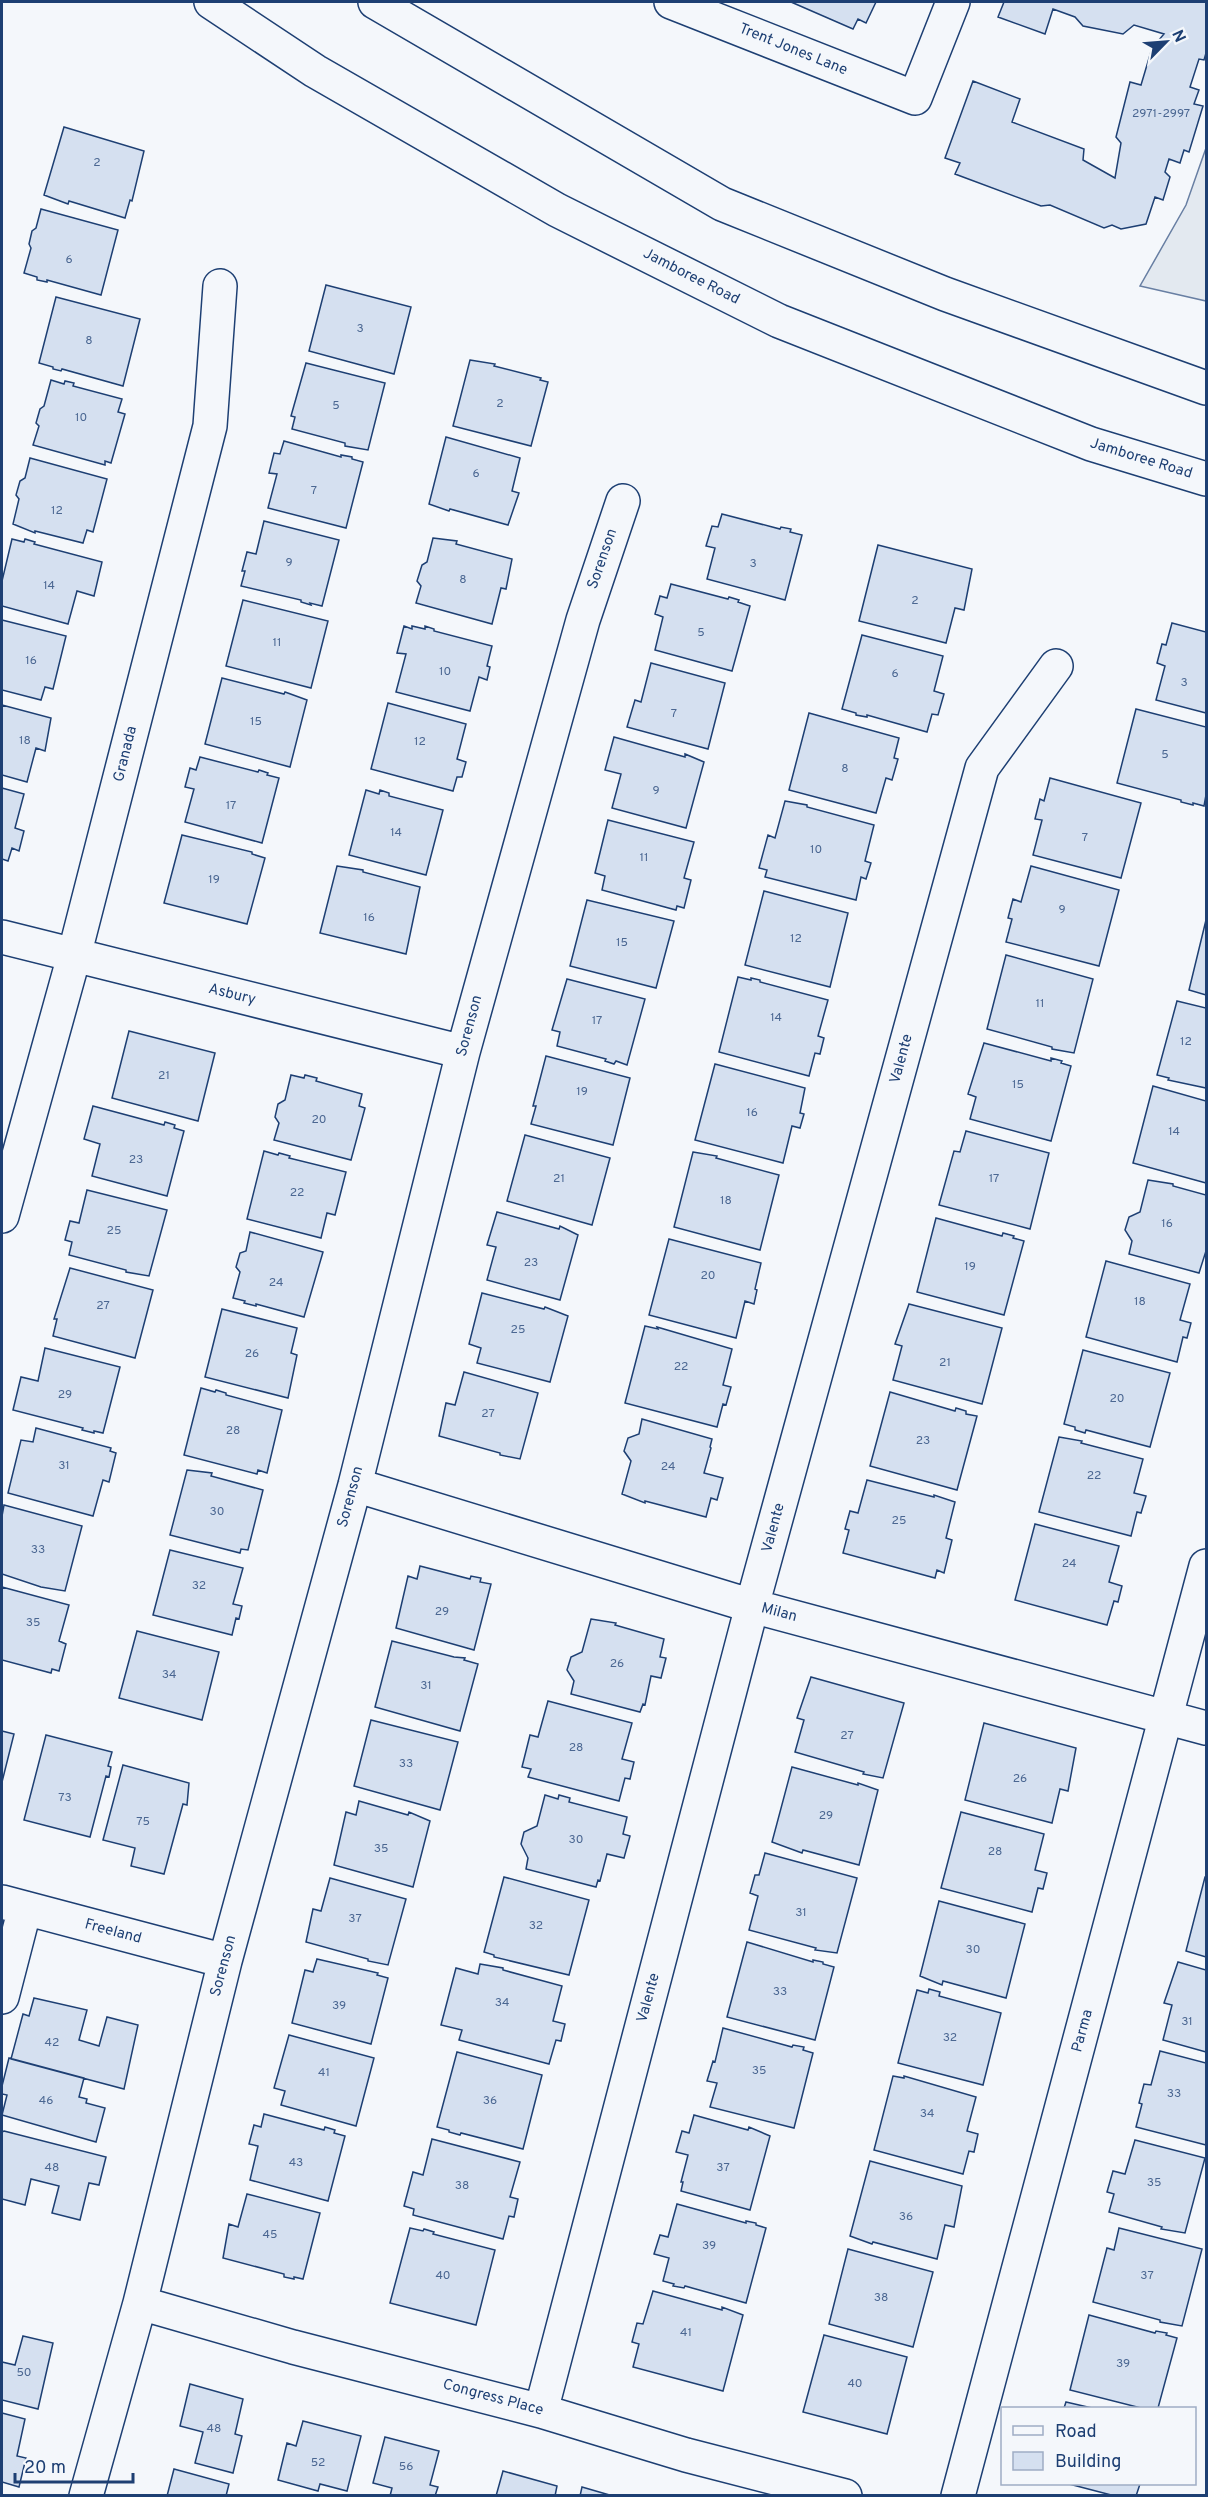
<svg xmlns="http://www.w3.org/2000/svg" width="1208" height="2497" viewBox="0 0 1208 2497" font-family="Overpass,sans-serif">
<style>
.grass{fill:#e3e9f0;stroke:#687fa3;stroke-width:1.5}
.building{fill:#d5e0f0;stroke:#1d3f73;stroke-width:1.5}
.lines{fill:none;stroke-linecap:round;stroke-linejoin:round}
.minor-casing{stroke:#1d3f73;stroke-width:36}
.major-casing{stroke:#1d3f73;stroke-width:36}
.minor{stroke:#f4f7fb;stroke-width:33}
.major{stroke:#f4f7fb;stroke-width:33}
.labels{text-anchor:middle;dominant-baseline:central;stroke-width:4.5;stroke-linejoin:round;paint-order:stroke}
.number-label{font-size:12px;fill:#4b6792}
.street-label{font-size:15px;fill:#1d3f73;stroke:#f4f7fb}
</style>
<rect width="100%" height="100%" fill="#f4f7fb"/>
<!-- grass -->
<path class="grass" d="M1206 148V301L1140 286 1186 205Z"/>
<!-- building -->
<path class="building" d="M791 2H876L866 23 858 19 853 29Z
M1004 2H1206V53L1204 60 1199 59 1190 87 1199 90 1194 104 1203 106 1189 152 1184 150 1180 163 1169 159 1165 172 1170 177 1163 200 1155 197 1146 224 1121 229 1112 225 1104 228 1050 205 1041 206 955 174 960 163 945 158 973 81 1020 99 1012 122 1084 149 1083 160 1115 178 1121 143 1116 137 1130 82 1141 85 1152 48 1164 34 1134 25 1123 34 1083 26 1075 17 1053 9 1045 34 998 17Z
M64 127 144 151 132 201 130 200 125 218 69 201 68 204 44 195Z
M41 209 118 230 101 295 47 280V282L37 280V277L24 273 31 248 29 244 32 231 36 228Z
M326 285 411 307 394 374 309 351Z
M56 297 140 319 123 386 62 369 61 371 53 369V367L39 363Z
M470 360 495 364 494 366 541 378 540 380 548 382 531 446 453 426Z
M306 363 385 383 368 450 345 446V443L292 429 295 417 291 416Z
M51 380 64 384 65 381 74 383 73 386 122 399 118 412 125 414 111 463 105 461V465L33 445 39 426 36 423 40 409 44 406Z
M446 437 520 458 512 491 519 493 508 525 450 509 449 511 429 504Z
M284 441 341 457V455L352 457V459L363 462 346 528 268 508 277 474 269 473 274 453 280 454Z
M30 458 107 479 93 532 87 530 83 543 35 531V533L13 524 19 499 16 495 20 481 25 478Z
M722 514 780 529 781 527 791 529 790 532 802 535 785 600 707 579 715 548 706 546 712 526 718 527Z
M264 521 339 540 322 606 310 603 311 605 301 602V600L241 586 245 571H242L247 552 256 554Z
M433 538 457 541 456 544 512 559 506 589 501 588 492 624 416 603 421 586 417 581 422 565 427 562Z
M12 539 24 542 25 539 35 542 34 544 102 562 94 596 77 591 68 624 2 606V581Z
M878 545 972 569 964 610 955 608 946 643 859 621Z
M671 584 728 599 729 597 739 600 738 602 750 606 732 671 655 650 663 617 655 614 660 596 667 598Z
M243 600 328 621 311 688 226 666Z
M2 620 66 636 53 689 45 687 41 700 2 690Z
M1172 623 1206 632V713L1156 700 1165 666 1157 663 1162 644 1166 645Z
M404 626 412 629V626L425 629V626L434 629V631L492 646 487 666 490 667 487 680 479 677 470 711 396 692 406 654 397 653Z
M862 635 943 656 934 691 944 694 938 715 932 714 927 732 867 715V717L856 715V713L842 709Z
M651 663 725 683 708 749 627 727 635 700 641 702Z
M222 678 284 694 285 692 307 700 290 767 205 744Z
M388 703 466 724 457 759 466 762 462 777H457L453 791 371 769Z
M2 705 51 718 45 751 36 748 27 782 2 775Z
M1136 709 1206 727V795L1204 806 1193 803V805L1181 802V800L1117 783Z
M809 713 899 738 894 758 898 759 892 780 886 778 876 813 789 790Z
M614 737 685 757V754L704 762 686 828 612 808 621 774 605 770Z
M200 757 258 772 259 770 268 773 267 775 279 778 262 843 185 822 194 789 185 787 190 768 196 770Z
M1050 778 1141 803 1121 878 1033 855 1042 820 1035 819 1040 799 1044 801Z
M2 788 24 794 15 828 24 831 19 851 12 848 8 861 2 859Z
M366 790 379 794 380 790 389 793V796L443 810 426 875 349 855Z
M785 801 807 805V807L874 825 865 861 871 863 866 879 861 877 856 900 765 877 767 870 759 868 768 835 775 838Z
M608 820 694 842 684 878 691 880 684 908 677 906 676 910 602 890 605 876 595 873Z
M182 835 252 852V854L265 858 247 924 164 903Z
M337 866 363 870V872L420 887 406 954 320 933Z
M1031 866 1119 890 1099 966 1006 942 1012 919 1008 918 1013 899 1021 902Z
M764 891 848 913 830 987 745 965Z
M587 900 674 921 656 988 570 966Z
M1206 920V995L1189 990Z
M1006 955 1093 979 1074 1053 1052 1049V1047L987 1029Z
M738 977 751 980V978L760 980V982L828 1000 818 1036 824 1038 820 1054 815 1053 809 1076 719 1052Z
M567 979 645 999 627 1065 616 1061 614 1064 605 1061 606 1059 557 1046 560 1032 552 1030Z
M1177 1001 1206 1008V1088L1168 1080 1169 1078 1157 1075Z
M129 1031 215 1053 198 1121 112 1098Z
M984 1043 1051 1061V1058L1062 1061 1061 1063 1071 1066 1051 1141 970 1119 976 1097 968 1094Z
M546 1056 630 1078 613 1145 531 1124 536 1106H533Z
M715 1064 805 1088 800 1113 804 1114 800 1128 792 1126 783 1163 695 1140Z
M291 1075 304 1078 305 1075 317 1078 316 1081 362 1094 359 1106 365 1108 351 1160 274 1140 279 1123 275 1117 278 1104 285 1100Z
M1153 1086 1206 1101V1183L1133 1163Z
M93 1106 164 1125 165 1122 175 1125 174 1128 184 1131 167 1196 92 1176 100 1144 84 1139Z
M966 1131 1049 1153 1030 1229 939 1205 954 1151 960 1152Z
M525 1135 610 1158 592 1225 507 1201Z
M264 1151 278 1155 279 1153 290 1156 289 1158 346 1172 335 1215 327 1213 321 1238 247 1219Z
M693 1152 717 1156 716 1158 779 1175 760 1250 674 1227Z
M1148 1180 1173 1184V1186L1206 1195V1251L1199 1273 1129 1254 1132 1241 1125 1230 1129 1217 1140 1212Z
M87 1190 167 1210 149 1276 126 1272V1270L69 1255 72 1242 65 1240 70 1221 79 1223Z
M497 1212 559 1229 560 1226 578 1235 560 1300 487 1280 496 1247 487 1245Z
M936 1218 1002 1236 1003 1233 1014 1236 1013 1238 1024 1241 1004 1315 917 1292Z
M250 1232 323 1252 304 1317 256 1304V1306L244 1303 245 1301 233 1298 240 1272 236 1267 240 1253 246 1251Z
M669 1239 761 1263 755 1289 757 1290 754 1304 745 1301 736 1338 649 1315Z
M1106 1261 1190 1284 1180 1320 1191 1323 1187 1338 1183 1337 1177 1362 1086 1337Z
M70 1268 153 1290 135 1358 53 1336 57 1319H54Z
M482 1293 544 1309 545 1307 568 1316 550 1382 477 1363 481 1348 469 1344Z
M909 1304 1002 1328 982 1404 893 1380 902 1346 895 1344Z
M222 1309 297 1328 291 1353 297 1355 288 1398 205 1377Z
M645 1326 658 1329 657 1327 732 1349 723 1385 731 1387 726 1405 723 1404 717 1427 625 1403Z
M45 1348 120 1367 103 1433 94 1431V1433L82 1430 83 1428 13 1410 21 1377 38 1381Z
M1083 1350 1170 1373 1150 1447 1086 1430 1085 1433 1075 1430V1427L1064 1424Z
M464 1372 538 1393 520 1459 500 1455V1453L439 1436 446 1403 455 1405Z
M201 1388 215 1392 216 1390 226 1393V1395L282 1410 267 1473 258 1470 257 1474 184 1455Z
M890 1392 955 1411 956 1408 966 1411V1414L977 1416 957 1490 870 1466Z
M642 1419 712 1439 710 1447 711 1448 704 1473 723 1478 717 1500 711 1498 706 1517 645 1501V1503L622 1494 631 1461 624 1451 628 1438 639 1434Z
M36 1428 111 1448 110 1451 116 1453 109 1482 103 1480 93 1516 8 1493 21 1440 33 1442Z
M1059 1437 1082 1441 1081 1443 1143 1459 1134 1493 1146 1496 1141 1513 1137 1512 1131 1536 1039 1512Z
M187 1470 212 1473 211 1476 263 1490 248 1550 241 1549 240 1553 170 1535Z
M867 1480 934 1497V1495L955 1502 946 1538 952 1540 944 1573 937 1570 935 1578 843 1553 849 1530 845 1529 850 1511 858 1513Z
M4 1505 82 1526 65 1591 41 1587 2 1574V1516Z
M1035 1524 1119 1546 1109 1582 1122 1586 1118 1602 1114 1601 1107 1625 1015 1600Z
M170 1550 243 1568 233 1604 242 1606 239 1619 236 1618 232 1635 153 1615Z
M420 1566 470 1579 471 1576 481 1578 480 1582 491 1584 474 1650 396 1628 408 1576 417 1579Z
M2 1587 69 1605 59 1641 66 1644 59 1671 52 1669 51 1673 2 1660Z
M591 1619 616 1623 615 1625 664 1639 660 1657 666 1658 661 1678 651 1676 645 1705 643 1704 640 1712 571 1694 574 1681 567 1670 571 1657 582 1652Z
M137 1631 219 1652 202 1720 119 1698Z
M392 1641 454 1657 465 1658 464 1660 478 1664 460 1731 375 1707Z
M811 1677 904 1703 883 1778 863 1774 864 1772 795 1752 804 1720 797 1718Z
M548 1701 632 1723 622 1759 634 1762 630 1779 625 1778 619 1801 528 1777 531 1769 522 1767 530 1735 538 1737Z
M371 1720 458 1742 440 1810 354 1786Z
M984 1723 1076 1748 1068 1791 1060 1789 1052 1823 965 1800Z
M2 1731 14 1734 2 1782Z
M46 1735 112 1752 108 1766 111 1767 109 1777 106 1776 90 1837 24 1820Z
M123 1765 189 1783 187 1805 183 1804 164 1874 131 1866 135 1848 103 1840Z
M792 1767 858 1785V1783L878 1790 859 1865 803 1850 802 1853 772 1842Z
M545 1795 558 1799 559 1795 570 1798 569 1802 627 1817 623 1834 630 1836 624 1858 607 1854 600 1881 598 1880 596 1887 526 1869 528 1858 521 1844 524 1832 537 1826Z
M359 1801 408 1815 409 1812 430 1821 413 1887 334 1865 346 1812 356 1815Z
M961 1812 1044 1834 1035 1870 1047 1873 1043 1889 1038 1888 1032 1912 941 1888Z
M765 1853 857 1878 837 1953 815 1950 816 1948 749 1930 758 1896 750 1893 755 1875H759Z
M504 1877 589 1900 569 1975 494 1957V1955L484 1952Z
M1205 1877H1206V1957L1186 1951Z
M330 1878 406 1899 388 1965 368 1961V1959L306 1942 313 1909 321 1911Z
M939 1901 1025 1924 1006 1998 943 1981 942 1985 920 1976Z
M747 1942 813 1962V1960L823 1962V1964L834 1967 815 2040 727 2017Z
M317 1959 378 1973 377 1975 388 1978 371 2044 292 2023 305 1970 313 1972Z
M1178 1962 1206 1970V2052L1163 2040 1172 2005 1164 2003Z
M480 1964 503 1968V1970L562 1986 553 2021 565 2024 561 2041 556 2040 549 2064 459 2040 462 2030 441 2025 456 1968 478 1974Z
M929 1989 940 1992 939 1996 1001 2013 983 2085 898 2063 917 1990 928 1993Z
M34 1998 87 2010 79 2040 99 2046 107 2017 138 2025 124 2089 11 2059 23 2014 29 2016Z
M723 2028 792 2047 793 2045 804 2047 803 2050 813 2053 794 2128 710 2107 717 2083 707 2081 713 2061 715 2062Z
M289 2035 374 2058 356 2126 281 2105 285 2091 274 2088Z
M1160 2051 1206 2063V2145L1136 2127 1142 2104 1139 2103 1144 2084 1151 2085Z
M457 2052 542 2075 523 2149 461 2133 460 2135 449 2132V2130L437 2127Z
M9 2058 84 2078 79 2097 87 2099 86 2103 105 2108 96 2142 2 2115 7 2095 2 2094V2086Z
M893 2076 904 2078V2076L976 2097 967 2131 978 2134 974 2152 969 2151 963 2174 874 2150Z
M264 2114 324 2130 325 2127 335 2130 334 2133 345 2136 328 2201 250 2180 258 2146 249 2144 254 2125 261 2127Z
M694 2115 748 2130 749 2127 770 2136 750 2210 681 2191 683 2182H681L688 2155 676 2152 682 2131 689 2133Z
M4 2131 106 2157 99 2185 89 2183 80 2220 52 2213 59 2186 31 2179 25 2205 2 2199V2132Z
M432 2139 520 2162 510 2197 518 2199 514 2217 509 2216 503 2239 413 2215 414 2209 404 2206 413 2172 423 2175Z
M1135 2140 1205 2158 1185 2233 1161 2229 1162 2227 1109 2212 1114 2194 1107 2192 1113 2171 1125 2174Z
M870 2161 962 2186 954 2227 945 2225 937 2259 873 2242 872 2244 850 2236Z
M247 2194 320 2213 303 2279 294 2277V2279L284 2277V2274L223 2258 229 2224 238 2227Z
M677 2204 746 2223V2221L756 2223V2225L766 2228 746 2303 685 2286 684 2288 673 2286 674 2284 663 2281 669 2258 654 2254 660 2235 668 2237Z
M410 2228 423 2231 424 2229 434 2232 433 2234 495 2250 476 2325 390 2303Z
M1119 2228 1202 2249 1182 2326 1160 2322V2320L1093 2302 1107 2248 1114 2250Z
M848 2249 933 2272 913 2347 829 2324Z
M653 2291 722 2310V2307L743 2315 723 2391 633 2367 639 2344 632 2342 637 2323 643 2324Z
M1089 2315 1155 2333 1156 2331 1167 2333 1166 2335 1177 2338 1158 2408H1141L1070 2390Z
M824 2335 907 2357 887 2434 803 2412Z
M23 2336 53 2343 38 2409 2 2400V2362L15 2365Z
M190 2384 243 2399 235 2434 242 2436 233 2473 195 2463 203 2432 180 2426Z
M1066 2402 1092 2408H1064Z
M2 2413 25 2419 17 2456 26 2458 19 2487 2 2482Z
M303 2421 361 2436 347 2491 320 2484 318 2491 278 2480 287 2443 296 2446Z
M385 2437 439 2451 430 2485 438 2487 435 2496H390L392 2488 373 2483Z
M174 2469 229 2484 226 2496H167Z
M503 2471 557 2486 555 2496H496Z
M1069 2484H1140L1136 2496H1115Z
M582 2487 613 2496H580Z"/>
<g class="lines">
<!-- minor casing -->
<g class="minor-casing">
<path id="minor" d="M671 2 915 98 953 2
M2 937 463 1052
M2 1216 74 956 210 426 220 286
M355 1485 752 1606 1206 1728
M2 1902 225 1961
M2 1997 25 1908
M140 2303 293 2347 541 2411 686 2455 845 2496
M541 2411 752 1606 982 768 1056 666
M86 2496 140 2303 225 1961 355 1485 463 1052 583 620 623 501
M958 2496 1206 1566"/>
</g>
<!-- major casing -->
<g class="major-casing">
<path id="major" d="M211 2 315 71 557 210 779 321 1091 444 1206 479
M375 2 722 204 945 294 1206 388"/>
</g>
<!-- minor -->
<use href="#minor" class="minor"/>
<!-- major -->
<use href="#major" class="major"/>
</g>
<g class="labels">
<!-- number labels -->
<g class="number-label">
<text x="1161" y="114">2971-2997</text>
<text x="97" y="163">2</text>
<text x="69" y="260">6</text>
<text x="360" y="329">3</text>
<text x="89" y="341">8</text>
<text x="500" y="404">2</text>
<text x="336" y="406">5</text>
<text x="81" y="418">10</text>
<text x="476" y="474">6</text>
<text x="314" y="491">7</text>
<text x="57" y="511">12</text>
<text x="289" y="563">9</text>
<text x="753" y="564">3</text>
<text x="463" y="580">8</text>
<text x="49" y="586">14</text>
<text x="915" y="601">2</text>
<text x="701" y="633">5</text>
<text x="277" y="643">11</text>
<text x="31" y="661">16</text>
<text x="445" y="672">10</text>
<text x="895" y="674">6</text>
<text x="1184" y="683">3</text>
<text x="674" y="714">7</text>
<text x="256" y="722">15</text>
<text x="25" y="741">18</text>
<text x="420" y="742">12</text>
<text x="1165" y="755">5</text>
<text x="845" y="769">8</text>
<text x="656" y="791">9</text>
<text x="231" y="806">17</text>
<text x="396" y="833">14</text>
<text x="1085" y="838">7</text>
<text x="816" y="850">10</text>
<text x="644" y="858">11</text>
<text x="214" y="880">19</text>
<text x="1062" y="910">9</text>
<text x="369" y="918">16</text>
<text x="796" y="939">12</text>
<text x="622" y="943">15</text>
<text x="1040" y="1004">11</text>
<text x="776" y="1018">14</text>
<text x="597" y="1021">17</text>
<text x="1186" y="1042">12</text>
<text x="164" y="1076">21</text>
<text x="1018" y="1085">15</text>
<text x="582" y="1092">19</text>
<text x="752" y="1113">16</text>
<text x="319" y="1120">20</text>
<text x="1174" y="1132">14</text>
<text x="136" y="1160">23</text>
<text x="559" y="1179">21</text>
<text x="994" y="1179">17</text>
<text x="297" y="1193">22</text>
<text x="726" y="1201">18</text>
<text x="1167" y="1224">16</text>
<text x="114" y="1231">25</text>
<text x="531" y="1263">23</text>
<text x="970" y="1267">19</text>
<text x="708" y="1276">20</text>
<text x="276" y="1283">24</text>
<text x="1140" y="1302">18</text>
<text x="103" y="1306">27</text>
<text x="518" y="1330">25</text>
<text x="252" y="1354">26</text>
<text x="945" y="1363">21</text>
<text x="681" y="1367">22</text>
<text x="65" y="1395">29</text>
<text x="1117" y="1399">20</text>
<text x="488" y="1414">27</text>
<text x="233" y="1431">28</text>
<text x="923" y="1441">23</text>
<text x="64" y="1466">31</text>
<text x="668" y="1467">24</text>
<text x="1094" y="1476">22</text>
<text x="217" y="1512">30</text>
<text x="899" y="1521">25</text>
<text x="38" y="1550">33</text>
<text x="1069" y="1564">24</text>
<text x="199" y="1586">32</text>
<text x="442" y="1612">29</text>
<text x="33" y="1623">35</text>
<text x="617" y="1664">26</text>
<text x="169" y="1675">34</text>
<text x="426" y="1686">31</text>
<text x="847" y="1736">27</text>
<text x="576" y="1748">28</text>
<text x="406" y="1764">33</text>
<text x="1020" y="1779">26</text>
<text x="65" y="1798">73</text>
<text x="826" y="1816">29</text>
<text x="143" y="1822">75</text>
<text x="576" y="1840">30</text>
<text x="381" y="1849">35</text>
<text x="995" y="1852">28</text>
<text x="801" y="1913">31</text>
<text x="355" y="1919">37</text>
<text x="536" y="1926">32</text>
<text x="973" y="1950">30</text>
<text x="780" y="1992">33</text>
<text x="502" y="2003">34</text>
<text x="339" y="2006">39</text>
<text x="1187" y="2022">31</text>
<text x="950" y="2038">32</text>
<text x="52" y="2043">42</text>
<text x="759" y="2071">35</text>
<text x="324" y="2073">41</text>
<text x="1174" y="2094">33</text>
<text x="46" y="2101">46</text>
<text x="490" y="2101">36</text>
<text x="927" y="2114">34</text>
<text x="296" y="2163">43</text>
<text x="52" y="2168">48</text>
<text x="723" y="2168">37</text>
<text x="1154" y="2183">35</text>
<text x="462" y="2186">38</text>
<text x="906" y="2217">36</text>
<text x="270" y="2235">45</text>
<text x="709" y="2246">39</text>
<text x="443" y="2276">40</text>
<text x="1147" y="2276">37</text>
<text x="881" y="2298">38</text>
<text x="686" y="2333">41</text>
<text x="1123" y="2364">39</text>
<text x="24" y="2373">50</text>
<text x="855" y="2384">40</text>
<text x="214" y="2429">48</text>
<text x="318" y="2463">52</text>
<text x="406" y="2467">56</text>
</g>
<!-- street labels -->
<g class="street-label">
<text transform="translate(793 50) rotate(22)">Trent Jones Lane</text>
<text transform="translate(691 277) rotate(27)">Jamboree Road</text>
<text transform="translate(1141 459) rotate(17)">Jamboree Road</text>
<text transform="translate(603 559) rotate(-71)">Sorenson</text>
<text transform="translate(126 754) rotate(-76)">Granada</text>
<text transform="translate(232 995) rotate(14)">Asbury</text>
<text transform="translate(470 1026) rotate(-75)">Sorenson</text>
<text transform="translate(902 1059) rotate(-75)">Valente</text>
<text transform="translate(351 1497) rotate(-75)">Sorenson</text>
<text transform="translate(774 1528) rotate(-75)">Valente</text>
<text transform="translate(779 1613) rotate(15)">Milan</text>
<text transform="translate(113 1932) rotate(15)">Freeland</text>
<text transform="translate(224 1966) rotate(-75)">Sorenson</text>
<text transform="translate(649 1998) rotate(-75)">Valente</text>
<text transform="translate(1083 2031) rotate(-75)">Parma</text>
<text transform="translate(493 2398) rotate(15)">Congress Place</text>
</g>
</g>
<!-- border -->
<rect width="1208" height="2497" fill="none" stroke="#1d3f73" stroke-width="6"/>
<!-- legend -->
<rect x="1001" y="2407" width="195" height="78" fill="#f4f7fb" stroke="#9eadc5" stroke-width="1.5"/>
<rect x="1013" y="2426" width="30" height="9" fill="#f4f7fb" stroke="#9eadc5" stroke-width="1.5"/>
<text x="1055" y="2437" font-size="18" fill="#1d3f73">Road</text>
<rect x="1013" y="2452" width="30" height="18" fill="#d5e0f0" stroke="#9eadc5" stroke-width="1.5"/>
<text x="1055" y="2467" font-size="18" fill="#1d3f73">Building</text>
<!-- north arrow -->
<g transform="translate(1166 42) rotate(65)" stroke="#f4f7fb" stroke-width="4.5" paint-order="stroke">
<path d="M0-4.5L10 22L0 15L-10 22Z" fill="#1d3f73"/>
<text y="-9" font-size="16" font-weight="bold" text-anchor="middle" fill="#1d3f73">N</text>
</g>
<!-- scale -->
<path d="M15 2473v9h118v-9" fill="none" stroke="#1d3f73" stroke-width="3"/>
<text x="24" y="2473" font-size="18" fill="#1d3f73" stroke="#f4f7fb" stroke-width="4.5" paint-order="stroke">20 m</text>
</svg>
